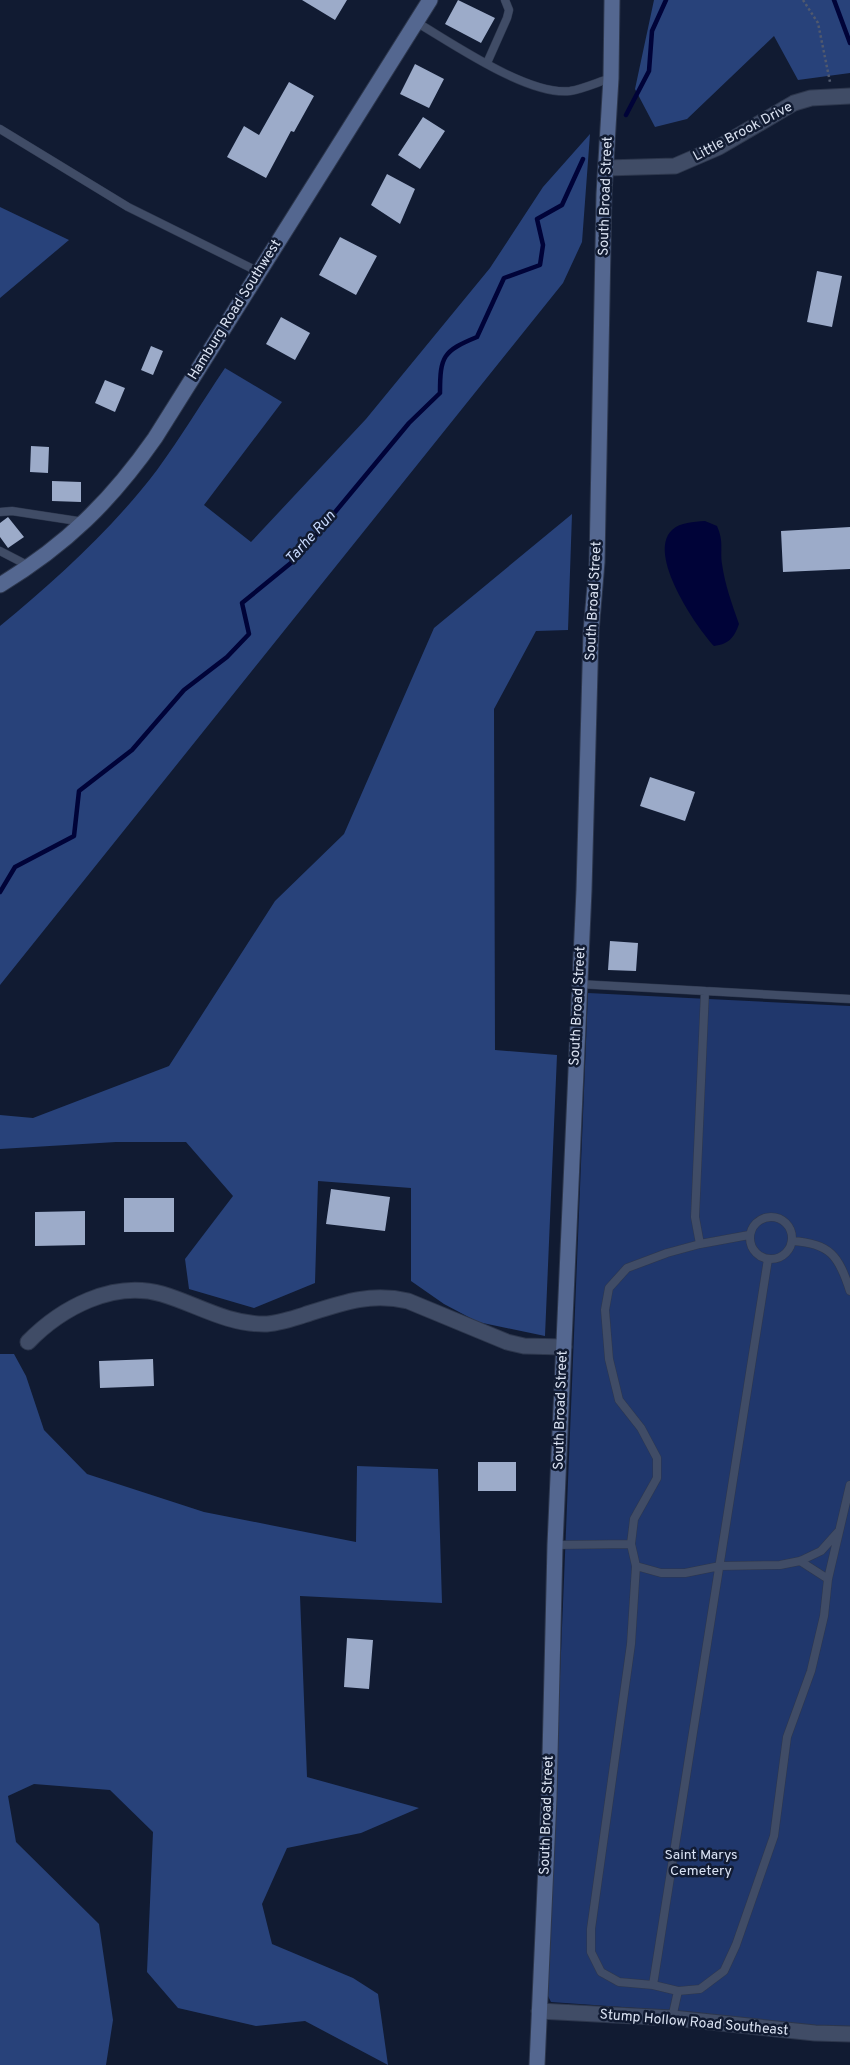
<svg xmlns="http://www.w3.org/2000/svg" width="850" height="2065" viewBox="0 0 850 2065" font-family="Overpass,sans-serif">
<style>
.green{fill:#20376c}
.forest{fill:#28427a}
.water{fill:#000338}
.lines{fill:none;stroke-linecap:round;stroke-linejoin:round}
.stream{stroke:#000338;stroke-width:4.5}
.building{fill:#9cabc9}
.lane-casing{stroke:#2d374d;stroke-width:9}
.street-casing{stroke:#2d374d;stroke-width:17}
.secondary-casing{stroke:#2d374d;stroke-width:17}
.path{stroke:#50596e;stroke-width:2.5;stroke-dasharray:2.5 2.5;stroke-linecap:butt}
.lane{stroke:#404c66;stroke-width:8}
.street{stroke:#404c66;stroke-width:15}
.secondary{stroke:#546790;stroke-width:15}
.labels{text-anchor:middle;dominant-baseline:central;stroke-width:5;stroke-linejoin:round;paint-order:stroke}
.street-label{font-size:14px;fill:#dae2f2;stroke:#111b32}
.park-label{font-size:14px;fill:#d9e2f4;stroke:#111b32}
.water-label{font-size:15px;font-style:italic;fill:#c8d9fd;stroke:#111b32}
</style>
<rect width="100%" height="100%" fill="#111b32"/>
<!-- green -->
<path class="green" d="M588 993 850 1006V2026L793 2025 693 2012 551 2002 547 1994Z"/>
<!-- forest -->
<path class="forest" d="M654 0H850V73L798 80 774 36 687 119 655 127 635 89Z
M590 134 582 242 563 283 0 985V626C56 580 113 528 157 470 181 437 202 402 225 368L282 402 204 505 251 542 366 419 490 268 543 187Z
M0 207 69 240 0 298Z
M572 514 568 630 536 631 494 709 495 1050 557 1055 545 1336 478 1322 444 1304 411 1281V1188L318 1181 315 1283 254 1308 189 1289 185 1259 233 1196 186 1142H116L0 1149V1115L33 1118 169 1066 275 901 344 834 434 628Z
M0 1354H14L26 1376 44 1430 87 1474 204 1512 356 1542 357 1466 438 1469 442 1603 300 1596 307 1777 419 1808 361 1833 287 1848 262 1904 272 1944 353 1978 378 1994 388 2065 305 2021 256 2026 178 2008 147 1972 153 1832 110 1790 34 1784 8 1796 16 1842 99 1924 113 2020 106 2065H0Z"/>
<!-- water -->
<path class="water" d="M705 521 717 526C724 542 720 549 722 564 725 585 732 604 739 624 734 638 729 644 714 646 697 628 646 554 672 530 681 522 693 522 705 521Z"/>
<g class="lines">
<!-- stream -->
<path class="stream" d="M834 0 850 43
M626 115 649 71 652 31 666 0
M0 892 15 867 74 836 79 791 132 750 184 690 227 657 249 634 242 603 297 558 409 423 440 393C440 356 443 351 477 337L504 278 540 265 543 245 537 219 562 205 583 159"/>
</g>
<!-- building -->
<path class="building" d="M302 0H347L335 20Z
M458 0 495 18 481 43 445 24Z
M415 64 444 79 429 108 400 94Z
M289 82 314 96 294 132 291 131 266 178 227 157 244 126 259 135Z
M423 117 445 131 420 169 398 155Z
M387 174 415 189 400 224 371 205Z
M340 237 377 256 356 295 319 275Z
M817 271 842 276 832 327 807 322Z
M281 317 310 333 295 360 266 344Z
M151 346 163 351 153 375 141 370Z
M105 380 125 388 115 412 95 403Z
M31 446 49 447 48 473 30 472Z
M52 481 81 482V502L52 501Z
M8 517 24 537 8 548 0 537V523Z
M850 527V569L783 572 781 531Z
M650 777 695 792 685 821 640 806Z
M610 941 638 943 636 971 608 970Z
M331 1189 390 1197 385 1231 326 1224Z
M124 1198H174V1232H124Z
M85 1211V1245L35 1246V1212Z
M153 1359 154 1386 100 1388 99 1361Z
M478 1462H516V1491H478Z
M347 1638 373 1640 369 1689 344 1687Z"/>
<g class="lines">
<!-- lane casing -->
<g class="lane-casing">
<path id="lane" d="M416 22C452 43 528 96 570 91 583 89 598 82 611 78
M487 63 507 18 509 10 505 0
M0 129 128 207 259 272
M0 512 12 511 84 522
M0 551 29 566
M578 984 850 999
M750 1238a21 21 0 1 1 42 0a21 21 0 1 1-42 0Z
M749 1235 700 1244 667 1253 627 1268 609 1288 605 1310 609 1359 619 1400 641 1428 657 1458V1478L634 1519 631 1544 636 1566 631 1644 591 1929V1952L601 1972 619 1982 653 1985 678 1991 700 1989 724 1971 736 1945 774 1836 787 1737 811 1671 824 1616 828 1579 850 1485
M792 1241C830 1243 839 1256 850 1291
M700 1244 695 1217 705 991
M555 1545 631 1544
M800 1561 828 1579
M636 1566 661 1573H685L720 1566 780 1565 800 1561 821 1551 838 1532
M653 1985 768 1259
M672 2018 678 1991"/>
</g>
<!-- street casing -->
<g class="street-casing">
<path id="street" d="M606 168 675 166 719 147 794 103 811 98 850 96
M28 1342C61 1308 113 1280 162 1294 196 1304 226 1324 264 1324 277 1324 291 1319 304 1315 341 1303 370 1292 408 1301L507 1342 524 1346 564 1347
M539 2011 672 2018 815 2033 850 2034"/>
</g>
<!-- secondary casing -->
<g class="secondary-casing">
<path id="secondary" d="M0 585C66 545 111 501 155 438L430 0
M537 2065 549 1798 555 1545 584 890 591 632 597 562 604 194 611 78 612 0"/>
</g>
<!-- path -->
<path class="path" d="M803 0 818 23 830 82"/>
<!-- lane -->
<use href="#lane" class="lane"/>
<!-- street -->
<use href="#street" class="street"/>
<!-- secondary -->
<use href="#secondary" class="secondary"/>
</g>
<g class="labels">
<!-- street labels -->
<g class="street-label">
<text transform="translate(743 132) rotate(-28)">Little Brook Drive</text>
<text transform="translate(606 196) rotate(-88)">South Broad Street</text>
<text transform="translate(235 310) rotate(-58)">Hamburg Road Southwest</text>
<text transform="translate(594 601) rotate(-87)">South Broad Street</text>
<text transform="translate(578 1006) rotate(-87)">South Broad Street</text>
<text transform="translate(561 1410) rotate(-88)">South Broad Street</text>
<text transform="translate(547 1815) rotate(-88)">South Broad Street</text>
<text transform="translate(694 2023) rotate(5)">Stump Hollow Road Southeast</text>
</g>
<!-- park labels -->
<g class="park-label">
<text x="701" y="1855">Saint Marys<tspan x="701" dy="16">Cemetery</tspan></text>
</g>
<!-- water labels -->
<g class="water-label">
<text transform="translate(311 538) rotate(-48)">Tarhe Run</text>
</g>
</g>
</svg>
